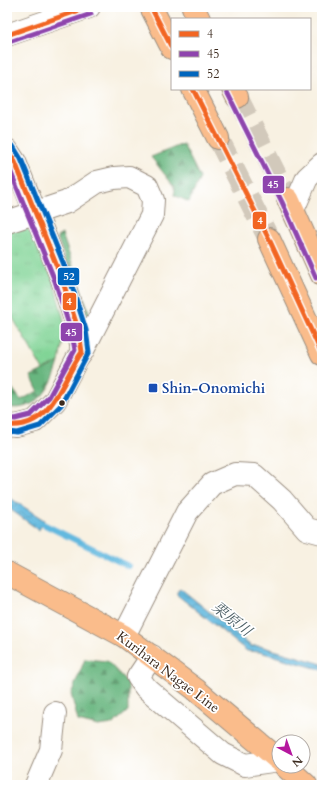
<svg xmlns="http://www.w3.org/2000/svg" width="329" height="792" viewBox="0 0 329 792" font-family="Cardo,'Noto Serif JP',serif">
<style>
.forest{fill:url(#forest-firs);stroke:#52704e}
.park{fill:url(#park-tufts);stroke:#5e7f5a}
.water{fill:url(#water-waves);stroke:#4f727e}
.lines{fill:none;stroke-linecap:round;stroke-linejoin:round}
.stream{stroke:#63b9df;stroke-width:6}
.highway-tunnel{stroke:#d2c9bb;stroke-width:22;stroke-dasharray:22 11;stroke-linecap:butt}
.minor-casing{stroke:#9a8e80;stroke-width:24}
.major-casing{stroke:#9a8e80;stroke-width:24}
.highway-casing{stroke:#9a8e80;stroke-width:24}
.minor{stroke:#fff;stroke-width:22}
.major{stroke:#fabc8b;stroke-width:22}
.highway{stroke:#fabc8b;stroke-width:22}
.bus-1-casing{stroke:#fff;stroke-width:8}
.bus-2-casing{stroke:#fff;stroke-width:8}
.bus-3-casing{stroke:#fff;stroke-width:8}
.bus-1{stroke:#f26522;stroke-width:5}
.bus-2{stroke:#8e44ad;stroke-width:5}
.bus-3{stroke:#0065bd;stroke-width:5}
.transit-dot{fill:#1a4fb4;stroke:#fff;stroke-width:1.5}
.bus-dot{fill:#3b2a1e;stroke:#fff;stroke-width:1.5}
.labels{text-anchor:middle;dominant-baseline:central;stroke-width:3.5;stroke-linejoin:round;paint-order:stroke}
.transit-label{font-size:14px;font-weight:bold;fill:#164399;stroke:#fff;text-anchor:start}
.street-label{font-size:14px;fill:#3b2a1e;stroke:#fff}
.water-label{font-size:15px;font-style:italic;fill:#495c62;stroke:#fff}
.line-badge{stroke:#fff;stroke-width:1.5}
.badge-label{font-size:11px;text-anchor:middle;font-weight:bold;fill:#fff}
</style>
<defs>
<pattern id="forest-firs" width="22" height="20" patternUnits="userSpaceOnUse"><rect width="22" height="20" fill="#68b67f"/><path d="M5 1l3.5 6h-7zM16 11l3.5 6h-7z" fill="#579467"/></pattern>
<pattern id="park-tufts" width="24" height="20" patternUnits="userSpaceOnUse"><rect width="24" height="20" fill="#81d496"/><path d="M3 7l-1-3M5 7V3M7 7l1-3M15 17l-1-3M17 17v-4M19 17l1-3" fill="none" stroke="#70b681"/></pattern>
<pattern id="water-waves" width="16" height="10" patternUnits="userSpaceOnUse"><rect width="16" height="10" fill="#63b9df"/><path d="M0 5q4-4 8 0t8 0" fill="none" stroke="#5397b4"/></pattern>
</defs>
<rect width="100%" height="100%" fill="#fff"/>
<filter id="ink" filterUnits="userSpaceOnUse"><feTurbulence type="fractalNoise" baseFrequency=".025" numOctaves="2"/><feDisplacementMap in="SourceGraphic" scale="8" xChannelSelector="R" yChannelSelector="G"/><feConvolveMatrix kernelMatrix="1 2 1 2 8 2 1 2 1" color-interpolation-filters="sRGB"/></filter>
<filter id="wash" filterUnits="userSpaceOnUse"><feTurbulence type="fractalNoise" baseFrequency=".012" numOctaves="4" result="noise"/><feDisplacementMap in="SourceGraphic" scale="16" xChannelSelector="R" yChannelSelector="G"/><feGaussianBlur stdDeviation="0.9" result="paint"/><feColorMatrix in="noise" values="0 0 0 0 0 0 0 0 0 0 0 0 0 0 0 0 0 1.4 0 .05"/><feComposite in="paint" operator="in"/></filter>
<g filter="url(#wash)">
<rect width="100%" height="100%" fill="#f8f1e2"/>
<!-- forest -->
<path class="forest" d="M183 144 200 178 189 202 174 195 175 190 173 185 151 157Z
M62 234 90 314 89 316 85 315 57 237Z
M59 362C52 387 37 413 7 407V391L12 388 21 400 38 391 31 376Z
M85 659 107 661 128 683V711L113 724 98 726 78 721 71 694Z"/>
<!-- park -->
<path class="park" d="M7 228 27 229 35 237 53 280 63 317 65 329 59 362 43 370 7 308Z"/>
<!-- water -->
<path class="water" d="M7 496 44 520 39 530 7 507Z
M180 588 251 646H260L322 664V670L260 652 247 651 176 594Z"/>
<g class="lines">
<!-- stream -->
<path class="stream" d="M37 521 128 566"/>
</g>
</g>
<g filter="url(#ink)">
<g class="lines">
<!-- highway-tunnel -->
<path class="highway-tunnel" d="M237 97 288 199
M218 138 269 239"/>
<!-- minor casing -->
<g class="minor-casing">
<path id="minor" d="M7 35 89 7
M7 150 15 162 62 279 79 332 82 352
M293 210 307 178 322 164
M7 222 67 202 97 182 114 178 129 177 147 186 153 200 152 215 82 352 77 359 55 401 35 421 16 426 7 425
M124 636 187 512 212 484 235 474 254 475 282 500 307 529 322 533
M152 656 138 677 146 688 223 754 245 765 279 760
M36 785 51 750 55 713"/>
</g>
<!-- major casing -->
<g class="major-casing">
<path id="major" d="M7 573 124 636 195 689 279 760
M285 766 306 785"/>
</g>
<!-- highway casing -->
<g class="highway-casing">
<path id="highway" d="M151 7 172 48
M193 7 199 19
M193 89 218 138
M233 89 237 97
M288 199 322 275
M269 239 322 354"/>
</g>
<!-- minor -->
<use href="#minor" class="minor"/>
<!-- major -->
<use href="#major" class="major"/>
<!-- highway -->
<use href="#highway" class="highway"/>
<!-- bus-1 casing -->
<g class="bus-1-casing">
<path id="bus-1" d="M151 7 172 48
M7 35 89 7
M193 89 269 239 322 354
M7 150 15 162 62 279 79 332 82 352C61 381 52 430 7 425"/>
</g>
<!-- bus-2 casing -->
<g class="bus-2-casing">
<path id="bus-2" d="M9 42 91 14
M227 92 282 202 316 278
M7 163 55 281 72 334 75 350 49 397 31 415 15 419 8 418"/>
</g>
<!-- bus-3 casing -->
<g class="bus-3-casing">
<path id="bus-3" d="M7 432 17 433 40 426 61 405 89 352 86 330 69 277 21 159 13 146"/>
</g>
<!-- bus-1 -->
<use href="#bus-1" class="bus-1"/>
<!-- bus-2 -->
<use href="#bus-2" class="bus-2"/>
<!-- bus-3 -->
<use href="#bus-3" class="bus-3"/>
</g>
</g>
<!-- markers -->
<rect class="transit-dot" x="148" y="383" width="10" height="10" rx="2"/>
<circle class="bus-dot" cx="62" cy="403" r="3.5"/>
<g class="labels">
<!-- transit labels -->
<g class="transit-label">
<text x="162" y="388">Shin-Onomichi</text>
</g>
<!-- street labels -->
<g class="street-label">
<text transform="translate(168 672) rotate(37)">Kurihara Nagae Line</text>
</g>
<!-- water labels -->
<g class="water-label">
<text transform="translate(232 619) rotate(39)">栗原川</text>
</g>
</g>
<g class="line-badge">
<rect x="262" y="175" width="23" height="19" rx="4" fill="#8e44ad"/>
<rect x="252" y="211" width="15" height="19" rx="4" fill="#f26522"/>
<rect x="57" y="267" width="23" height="19" rx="4" fill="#0065bd"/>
<rect x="62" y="292" width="15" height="19" rx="4" fill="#f26522"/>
<rect x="60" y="322" width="23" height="20" rx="4" fill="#8e44ad"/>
</g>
<g class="badge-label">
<text x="273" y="188">45</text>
<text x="260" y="224">4</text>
<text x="69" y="280">52</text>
<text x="69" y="305">4</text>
<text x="71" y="336">45</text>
</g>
<!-- margin -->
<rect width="329" height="792" fill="none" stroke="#fff" stroke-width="24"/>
<!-- legend -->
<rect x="171" y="18" width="140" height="72" fill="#ffffff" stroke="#b1aaa5"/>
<rect x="179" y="31" width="20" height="6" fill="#f26522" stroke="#b1aaa5"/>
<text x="207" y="38" font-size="12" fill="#3b2a1e">4</text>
<rect x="179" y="51" width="20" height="6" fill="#8e44ad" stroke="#b1aaa5"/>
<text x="207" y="58" font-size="12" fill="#3b2a1e">45</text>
<rect x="179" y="71" width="20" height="6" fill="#0065bd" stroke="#b1aaa5"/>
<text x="207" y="78" font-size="12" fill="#3b2a1e">52</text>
<!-- north arrow -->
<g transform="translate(291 754) rotate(139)"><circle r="19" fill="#ffffff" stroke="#b1aaa5"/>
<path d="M0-3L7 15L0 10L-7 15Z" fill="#b5179e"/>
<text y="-6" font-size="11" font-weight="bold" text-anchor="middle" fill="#3b2a1e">N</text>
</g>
</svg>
